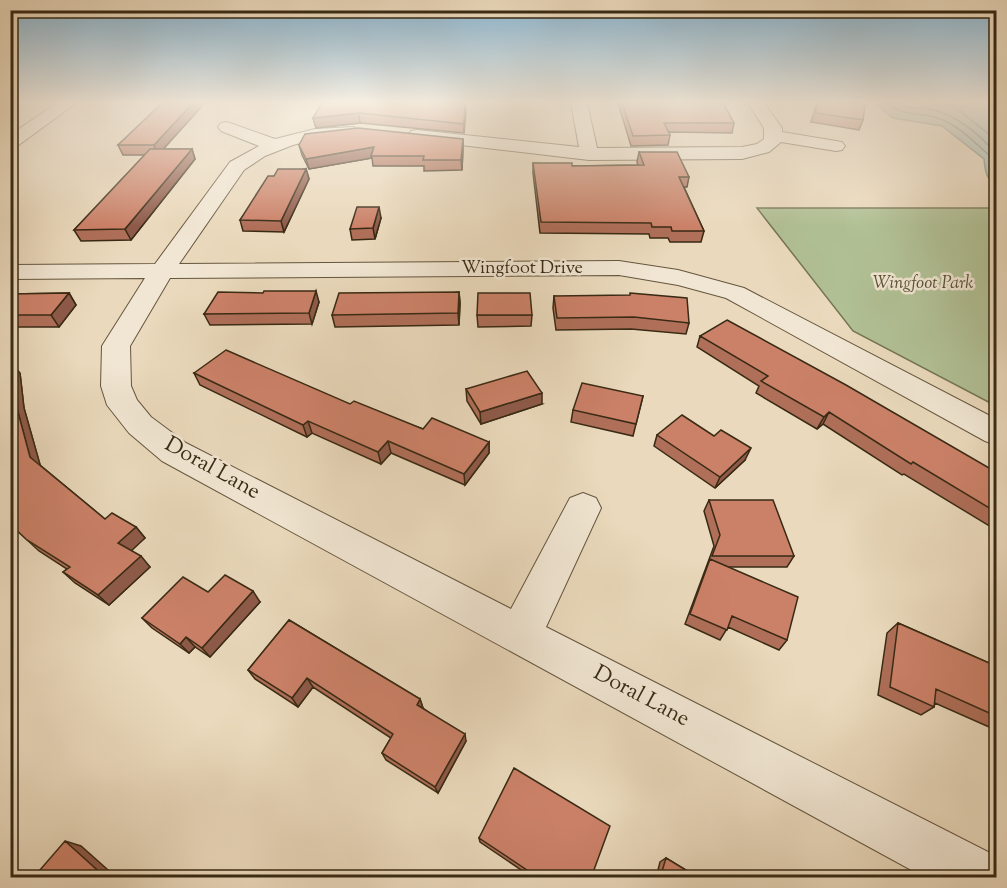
<svg xmlns="http://www.w3.org/2000/svg" width="1007" height="888" viewBox="0 0 1007 888" font-family="'Sorts Mill Goudy',serif">
<style>
.green{fill:#b1c095;stroke:#757554;stroke-width:1.5}
.water{fill:#98bab4;stroke:#728074;stroke-width:1.5}
.lines{fill:none;stroke-linecap:round;stroke-linejoin:round}
.shore{stroke:#687264;stroke-width:1.5}
.minor-casing{stroke:#65563e;stroke-width:2}
.minor{fill:#f1e6d3;fill-rule:evenodd}
.wall{fill:#af6f59;stroke:#392a14;stroke-width:1.5}
.shaded-wall{fill:#8e5a49;stroke:#392a14;stroke-width:1.5}
.building{fill:#cb8168;stroke:#392a14;stroke-width:1.5}
.labels{text-anchor:middle;dominant-baseline:central;stroke-width:5;stroke-linejoin:round;paint-order:stroke}
.far-street-label{font-size:18px;fill:#392a14;stroke:#f1e6d3}
.far-park-label{font-size:18px;font-style:italic;fill:#575034;stroke:#f1e6d3}
.street-label{font-size:22px;fill:#392a14;stroke:#f1e6d3}
</style>
<rect width="100%" height="100%" fill="#ead9bc"/>
<filter id="stains"><feTurbulence type="fractalNoise" baseFrequency=".00333" numOctaves="4"/><feColorMatrix values="0 0 0 0 .2 0 0 0 0 .09 0 0 0 0 .02 0 0 0 .5 -.17"/></filter>
<radialGradient id="worn" r=".72"><stop offset=".6" stop-color="#630" stop-opacity="0"/><stop offset="1" stop-color="#630" stop-opacity=".3"/></radialGradient>
<!-- green -->
<path class="green" d="M757 208H996V406L853 331Z"/>
<!-- water -->
<path class="water" d="M879 103H996V185C986 179 985 170 984 159L942 126 893 118 878 105Z"/>
<g class="lines">
<!-- shore -->
<path class="shore" d="M885 103C906 118 922 111 943 120 961 128 975 143 989 155L991 171 996 178
M897 103C907 110 918 107 929 109 955 114 980 134 996 154
M943 103 955 107 996 140"/>
<!-- minor casing -->
<g class="minor-casing">
<path id="minor" d="M57 103H76L16 147 10 148V135Z
M571 103H587L597 148 742 147 757 144 764 139V128L748 103H764L782 128V132L842 142 845 146 842 150 836 151 781 142 769 152 742 159 589 160 417 140 411 139 408 135 411 131 417 130 579 147Z
M227 122 275 139 315 129 354 127 357 131 354 135 315 139 293 145 265 156 244 170 179 264 619 261 678 270 744 288 996 419V445L985 441 726 298 678 285 619 275 170 278 130 346 131 386 137 400 151 417 186 443 511 609 570 498 583 493 596 498 601 508 546 627 996 856V878H926L162 461 129 433 107 405 101 386 102 346 145 278 10 279V265L155 264 230 162 259 146 221 131 218 127 221 123Z"/>
</g>
<!-- minor -->
<use href="#minor" class="minor"/>
</g>
<!-- wall -->
<path class="wall" d="M168 103H203V105L163 149H192L195 159 131 240 81 241 74 230 145 155H123L118 145Z
M322 103H465L464 133 360 123 316 128 313 118Z
M618 103H726L725 106 734 123 732 133 669 132 670 135 668 145 631 146Z
M817 103H865L863 120 859 130 811 122Z
M463 139V149L462 170 424 171V166H373L372 158 309 169 302 155 299 145Z
M639 152 689 177 687 187H684L704 231 701 242H670L668 238H650L649 234 540 233 533 173V163L572 166 638 165 637 162Z
M306 169 309 179 284 232 243 231 240 220 274 176Z
M381 218 375 239 352 240 350 229Z
M459 292 460 303 459 325 335 327 332 315Z
M69 293 76 305 59 327H10V294Z
M554 296 689 323 686 334 631 329 556 330 553 308Z
M319 302 312 324 210 325 204 314Z
M477 315H532L531 326 478 327Z
M700 336 996 472V530L904 474 902 475 823 424 817 429 756 393 759 386 697 347Z
M20 373 24 408 40 465 105 519 136 527 145 538 131 550 150 567 109 605 75 583 63 572 67 569 39 551 10 524Z
M194 373 350 404 423 429 489 442V453L465 485 391 453 381 464 312 433 307 437 200 385Z
M466 389 542 404 481 424 467 401Z
M643 396 633 436 571 422 573 410Z
M657 435 745 460 715 488 654 446Z
M709 500 794 556 787 567H727L787 640 779 650 728 627 720 640 685 624 714 546 704 511Z
M208 592 260 602 210 657 195 647 189 653 152 628 142 618Z
M289 620 420 699 423 708 466 741 438 793 386 760 382 753 391 738 313 687 298 707 255 679 248 670Z
M898 623 996 666V730L935 703 934 707 921 715 878 695 887 633Z
M479 838 591 878H533L480 842Z
M666 858 699 878H656L660 862Z"/>
<!-- shaded-wall -->
<path class="shaded-wall" d="M193 103H203V105L158 155 154 145Z
M465 103 466 112 464 133V124Z
M359 113 360 123 316 128 313 118Z
M463 139V149L462 170 461 160Z
M374 147 371 156 372 158 309 169 306 159Z
M192 149 195 159 131 240 125 229Z
M306 169 309 179 284 232 281 221Z
M379 207 381 218 375 239 373 228Z
M316 291 319 302 312 324 309 313Z
M459 292 460 303 459 325 458 313Z
M69 293 76 305 59 327 51 315Z
M10 361 20 373 24 408 41 468 30 457 14 397Z
M542 393V404L481 424 480 412Z
M829 412 823 424 817 429 824 417Z
M308 421 312 433 307 437 303 425Z
M388 441 391 453 381 464 378 452Z
M489 442V453L465 485 464 474Z
M751 448 745 460 715 488 720 477Z
M136 527 145 538 128 554 118 543Z
M141 556 150 567 109 605 98 595Z
M253 591 260 602 210 657 202 648Z
M186 637 195 647 189 653 180 644Z
M307 678 313 687 298 707 292 698Z
M420 699 423 708 417 705Z
M465 734 466 741 438 793 435 787Z
M10 823 17 828 10 835Z
M65 841 81 846 117 878H106Z"/>
<!-- building -->
<path class="building" d="M168 103H193L154 145H118L160 105Z
M322 103H465L464 124 359 113 313 118Z
M622 103H723L734 123H664L670 135 633 136Z
M818 103H865L863 120 815 113Z
M358 128 463 139 461 160H423L424 156H371L374 147 306 159 299 145 305 134Z
M150 149H192L125 229 74 230Z
M639 152H677L689 177H679L704 231H672L671 227H652L651 223 541 222 533 163H572V166L644 165Z
M278 169H306L281 221 240 220 268 176H274Z
M357 207H379L373 228 350 229Z
M264 291H316L309 313 204 314 218 292 263 293Z
M459 292 458 313 332 315 339 293Z
M69 293 51 315H10V294Z
M478 293H530L532 315H477Z
M630 293 687 298 689 323 634 317 557 318 554 296 630 295Z
M727 320 846 385 996 472V512L913 462 911 464 829 412 824 417 761 381 768 376 700 336Z
M226 350 350 404 354 401 423 429 432 418 489 442 464 474 388 441 378 452 308 421 303 425 194 373Z
M10 363 14 397 30 457 105 519 112 513 136 527 118 543 141 556 98 595 63 572 70 567 27 540 10 524Z
M527 371 542 393 480 412 466 389Z
M582 383 643 396 636 424 573 410Z
M682 415 714 436 721 430 751 448 720 477 657 435Z
M709 500H773L794 556H712L720 535Z
M710 559 798 597 787 640 732 616 727 630 690 614Z
M225 575 253 591 202 648 186 637 180 644 142 618 183 577 208 592Z
M289 620 420 699 417 705 465 734 435 787 382 753 393 734 307 678 292 698 248 670Z
M898 623 996 666V716L936 689 934 707 890 687Z
M514 768 610 826 591 878H539L479 838Z
M65 841 106 878H33Z
M666 858 699 878H660Z"/>
<!-- sky -->
<linearGradient id="sky" x2="0" y2="1"><stop stop-color="#88b6d3"/><stop offset="0.45" stop-color="#f6eee1"/><stop offset="1" stop-color="#f6eee1" stop-opacity="0"/></linearGradient>
<rect width="1007" height="227" fill="url(#sky)"/>
<g class="labels">
<!-- far-street labels -->
<g class="far-street-label">
<text x="522" y="269">Wingfoot Drive</text>
</g>
<!-- far-park labels -->
<g class="far-park-label">
<text x="923" y="284">Wingfoot Park</text>
</g>
<!-- street labels -->
<g class="street-label">
<text transform="translate(212 469) rotate(29)">Doral Lane</text>
<text transform="translate(641 697) rotate(28)">Doral Lane</text>
</g>
</g>
<!-- margin -->
<rect width="1007" height="888" fill="none" stroke="#ead9bc" stroke-width="36"/>
<rect x="12" y="12" width="983" height="864" fill="none" stroke="#392a14" stroke-width="3"/>
<rect x="18" y="18" width="971" height="852" fill="none" stroke="#392a14" stroke-width="1.5"/>
<rect width="100%" height="100%" filter="url(#stains)"/>
<rect width="100%" height="100%" fill="url(#worn)"/>
</svg>
